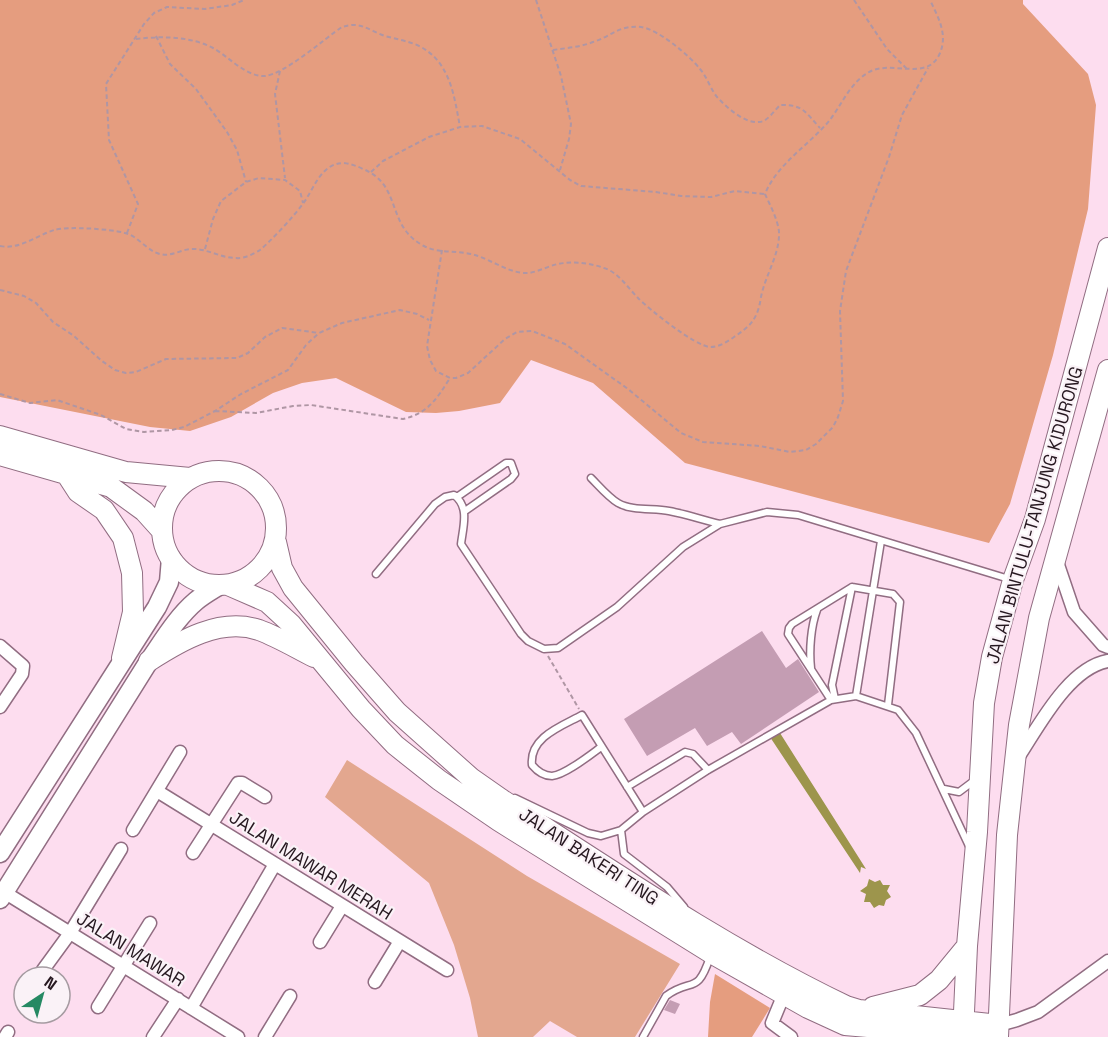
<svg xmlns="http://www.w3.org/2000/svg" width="1108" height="1037" viewBox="0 0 1108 1037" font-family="'Space Grotesk',sans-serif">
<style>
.green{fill:#e3a78f}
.forest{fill:#e59d7f}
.water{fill:#9d954c}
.building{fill:#c49db3}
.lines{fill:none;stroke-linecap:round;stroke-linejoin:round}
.service-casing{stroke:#916d82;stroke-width:9}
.minor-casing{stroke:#916d82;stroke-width:15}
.secondary-casing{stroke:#916d82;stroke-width:21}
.primary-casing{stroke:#916d82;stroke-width:22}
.path{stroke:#af96a4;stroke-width:2;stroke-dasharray:4.5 3;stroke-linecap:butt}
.service{stroke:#fff;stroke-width:6}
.minor{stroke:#fff;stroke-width:12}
.secondary{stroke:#fff;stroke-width:18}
.primary{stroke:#fff;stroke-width:20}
.labels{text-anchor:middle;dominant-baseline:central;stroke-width:4.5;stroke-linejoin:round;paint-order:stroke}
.street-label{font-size:18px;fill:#261820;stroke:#faf2f7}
</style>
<rect width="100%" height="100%" fill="#fdddef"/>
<!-- green -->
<path class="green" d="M347 760 527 876 680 964 635 1037H577L550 1021 533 1037H478L470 998 454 945 429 883 325 797Z"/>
<!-- forest -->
<path class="forest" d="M0 0H1023V4L1088 74 1096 105 1088 209 1053 355 1010 504 989 543 685 463 593 383 531 360 500 403 459 411 436 413 406 412 336 378 302 383 273 393 231 417 190 431 150 427 0 397Z
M715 974 770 1008 752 1037H708L710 1002Z"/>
<!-- water -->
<path class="water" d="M780 733 866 869 861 867 860 873 770 737Z
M869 879 875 882 880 880 883 885H890L887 891 891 897 886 900 884 906 879 905 874 908 870 902H864L866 894 860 891 867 886Z"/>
<!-- building -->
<path class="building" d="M762 631 786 668 798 659 819 692 741 744 732 732 707 746 695 728 647 756 624 719Z
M670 1000 680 1004 675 1014 664 1010Z"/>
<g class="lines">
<!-- service casing -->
<g class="service-casing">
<path id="service" d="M591 478C599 486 608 497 618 503 632 511 653 508 669 511 686 514 703 520 720 524
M457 497 506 463H511L515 474 511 479 465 511
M376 574 435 504 445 497 454 495C470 507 463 527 461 544L521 634 528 641 544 649 558 648 617 607 683 547 720 524 767 512 798 515 1009 579
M811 668C809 650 811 626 817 610
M856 696 881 541
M835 699 832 685 852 587
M831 700 788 634 789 628 792 624 852 587 893 594 900 602 888 705
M601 747C590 755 565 775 552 776 544 776 537 771 532 765 529 737 562 726 582 715L643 812
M627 787 685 752 693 754 708 770
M944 789 959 792 975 780
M515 798 588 833 601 836 621 830 643 812 708 770 831 700 856 696 898 710 916 733 969 846
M621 830 624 854 667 887 684 907
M643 1037 666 996C692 977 697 996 710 957"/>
</g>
<!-- minor casing -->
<g class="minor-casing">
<path id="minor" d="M1056 559 1074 612 1103 645 1108 647
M0 646 23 666 22 674 0 707
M1019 756C1040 724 1069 668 1108 661
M157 791 447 970
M133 830 180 752
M193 853 238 783H242L265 797
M4 892 238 1037
M320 942 342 906
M43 970 70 933 121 849
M375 982 400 941
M784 994 772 1023 791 1037
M98 1007 150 923
M191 1008 275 864
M999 1025 1017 1020 1038 1012 1108 961
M5 1037 8 1032
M153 1037 178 999
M265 1037 290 996"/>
</g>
<!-- secondary casing -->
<g class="secondary-casing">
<path id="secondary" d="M0 853 157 607 169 582 171 558
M0 899 149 661C163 641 177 617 196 601 203 595 212 590 220 585"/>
</g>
<!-- primary casing -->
<g class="primary-casing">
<path id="primary" d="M0 436 126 472 190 478
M0 455 111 487 144 511 162 531
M162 528a57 57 0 1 1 114 0a57 57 0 1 1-114 0Z
M67 475 78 492 104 510 123 538 132 573 133 612 122 658
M276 542 282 568 293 588 354 663 397 712 471 778 501 799C614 872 725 948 846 1006L859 1010 999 1025
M228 585 267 602 291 624 361 709 395 745 439 780 499 821 711 953 808 1008 845 1025 980 1037
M149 661C180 641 220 617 259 630 278 637 296 648 314 657
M873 1007 920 995 939 980 967 946
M963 1034 967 946 977 832 984 703 992 657 1013 580 1035 519 1108 248
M998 1037 1007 835 1019 725 1039 618 1108 370"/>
</g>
<!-- path -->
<path class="path" d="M536 0 561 76 571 124 569 139 560 170
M854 0 887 49 907 69
M156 36 170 64 196 89 227 132 237 150 246 182
M136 39C161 36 190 36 213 48 228 56 246 77 265 76 285 74 324 39 342 27 361 21 368 30 385 36 396 39 407 41 417 45 450 60 454 95 460 127
M553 50C566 48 581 47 593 42 612 36 618 25 641 27 658 29 690 56 700 69 707 77 710 88 717 97 726 107 745 124 759 122 767 122 774 111 780 105 803 104 806 113 820 128
M280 71 275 94 285 178
M371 172 383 161 429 137 460 127 482 126 520 139 570 180 581 186 656 192 681 196 711 197 735 191 765 194
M127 233 138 204 109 140 106 84 144 24 154 13 167 7 205 9 232 5 244 0
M0 246C19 250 36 236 54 230 67 226 111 229 125 233 138 236 147 251 160 254 171 257 180 250 190 249 207 248 220 258 236 258 243 259 254 254 260 250 272 240 293 217 302 205 314 190 320 163 344 163 351 164 357 166 363 169 403 185 385 226 424 246 439 254 459 250 475 255 492 260 510 274 528 273 538 272 548 266 558 264 573 261 590 263 604 268 618 272 628 288 638 298 650 310 695 346 710 347 719 347 727 342 734 337 751 326 758 318 761 297 765 276 780 254 779 232 778 220 770 205 765 194 777 164 809 145 829 121 841 106 849 85 866 74 889 57 927 84 940 53 948 34 938 17 930 0
M205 249 213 219 221 201 246 182 259 178 285 180 300 191 303 203
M442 250 427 346 430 360 436 371 450 378H456L468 373 505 339 517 332 532 331 565 344 628 389 681 433 703 442 760 446 790 452 806 450 816 444 833 427 838 417 843 401 840 311 846 271 889 157 902 115 928 68
M0 290 24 296 36 303 53 322 74 336 102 361 115 370 126 373 136 372 166 359 237 358 248 353 265 337 282 328 319 333
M0 394 30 403 57 400 101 415 126 429 144 432 172 430 184 427 215 411 241 394 288 370 306 345 319 333 342 323 400 310 417 314 429 320
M215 411 256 413 293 406 311 405 403 419C429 413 437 398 450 378
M548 656 579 709"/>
<!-- service -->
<use href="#service" class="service"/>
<!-- minor -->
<use href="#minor" class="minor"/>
<!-- secondary -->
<use href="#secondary" class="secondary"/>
<!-- primary -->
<use href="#primary" class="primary"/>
</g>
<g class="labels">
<!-- street labels -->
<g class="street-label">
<text transform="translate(1034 515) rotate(-74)">JALAN BINTULU-TANJUNG KIDURONG</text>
<text transform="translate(589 856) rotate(33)">JALAN BAKERI TING</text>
<text transform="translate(311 865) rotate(32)">JALAN MAWAR MERAH</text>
<text transform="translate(131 949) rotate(32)">JALAN MAWAR</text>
</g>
</g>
<!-- north arrow -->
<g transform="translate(42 995) rotate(36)"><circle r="28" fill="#faf2f7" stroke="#a59ba1" stroke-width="1.5"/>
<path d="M0-4.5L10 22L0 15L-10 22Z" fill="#258963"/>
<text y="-9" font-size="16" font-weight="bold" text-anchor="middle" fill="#261820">N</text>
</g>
</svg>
